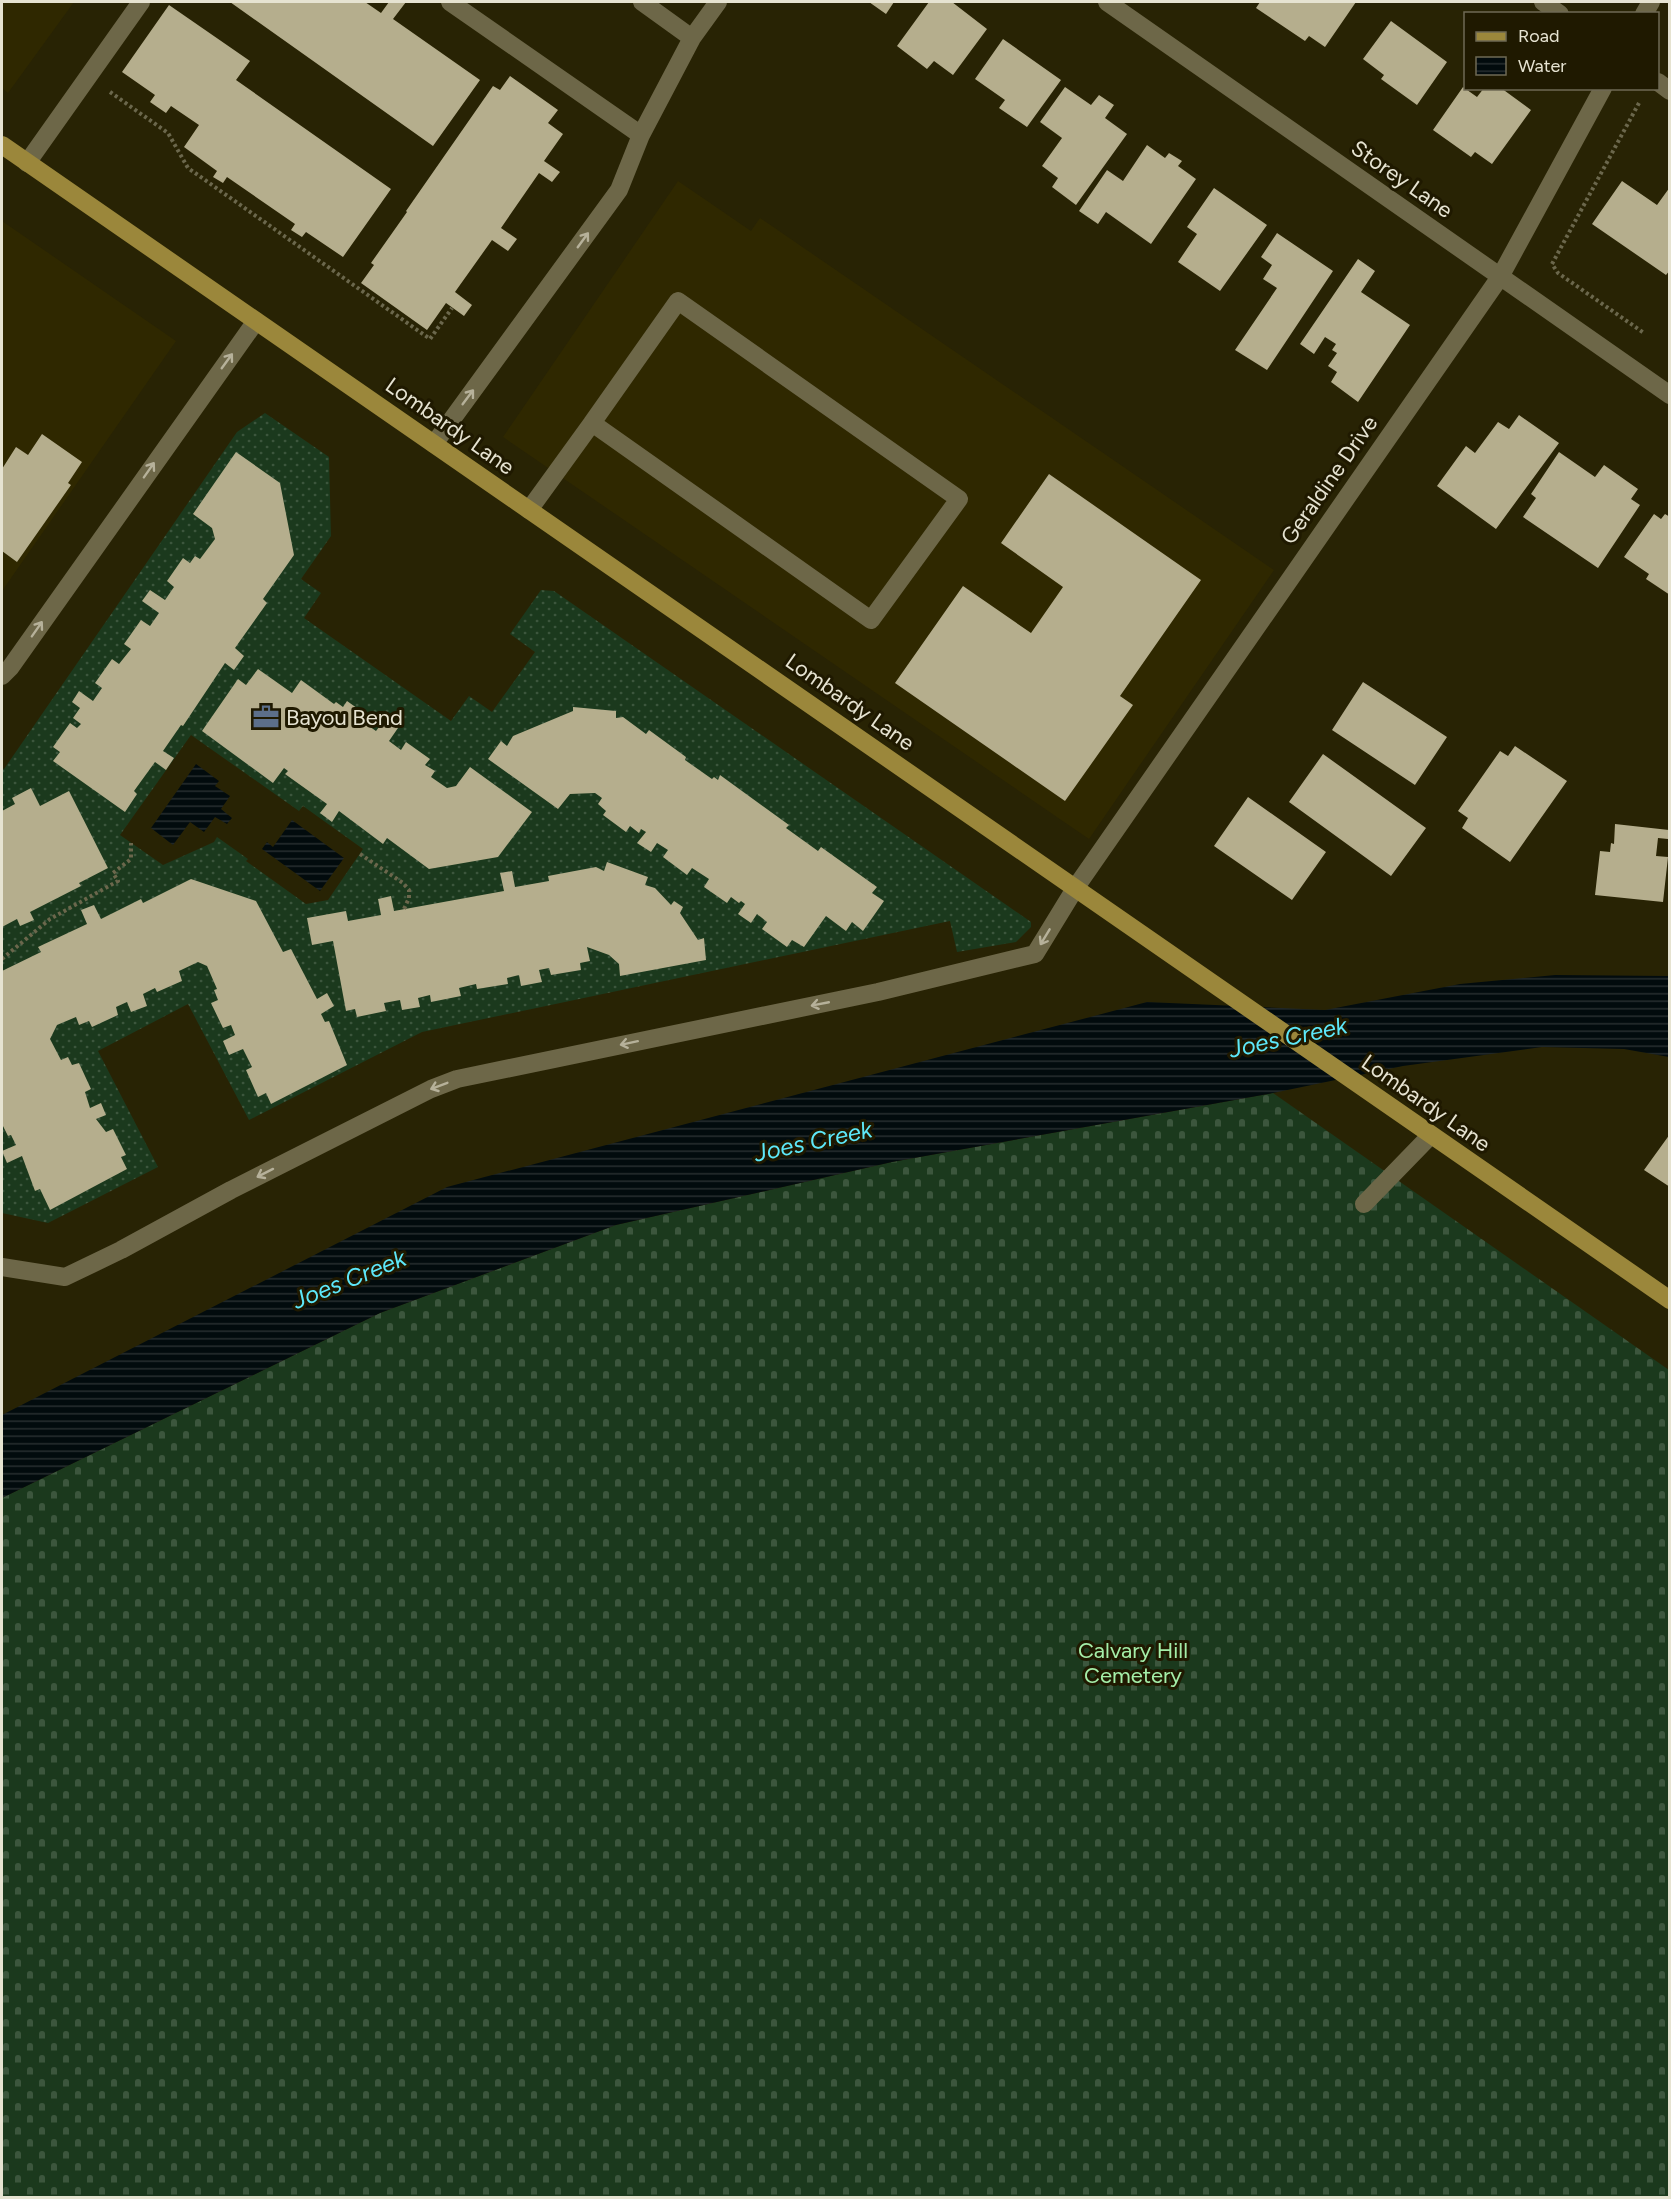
<svg xmlns="http://www.w3.org/2000/svg" width="1671" height="2199" viewBox="0 0 1671 2199" font-family="Figtree,sans-serif">
<style>
.built{fill:#2f2800}
.grass{fill:url(#grass-dots);fill-rule:evenodd}
.cemetery{fill:url(#cemetery-stones)}
.water{fill:url(#water-rules)}
.building{fill:#b5ae8d}
.lines{fill:none;stroke-linecap:round;stroke-linejoin:round}
.path{stroke:#6b674c;stroke-width:4;stroke-dasharray:3 3;stroke-linecap:butt}
.minor{stroke:#6d6748;stroke-width:18}
.major{stroke:#9b873b;stroke-width:18}
.oneway{stroke:#b6b19a}
.labels{text-anchor:middle;dominant-baseline:central;stroke-width:6;stroke-linejoin:round;paint-order:stroke}
.street-label{font-size:22px;fill:#e6e3d1;stroke:#1f1900}
.poi-label{font-size:22px;fill:#e6e3d1;stroke:#1f1900;text-anchor:start}
.park-label{font-size:22px;fill:#a4eea8;stroke:#1f1900}
.water-label{font-size:24px;font-style:italic;fill:#5de8f9;stroke:#1f1900}
</style>
<defs>
<pattern id="grass-dots" width="8" height="8" patternUnits="userSpaceOnUse" patternTransform="scale(1.5)"><rect width="8" height="8" fill="#1b391d"/><path d="M2 2h.1M6 6h.1" fill="none" stroke="#3c563d" stroke-width="1.8" stroke-linecap="round"/></pattern>
<pattern id="cemetery-stones" width="16" height="16" patternUnits="userSpaceOnUse" patternTransform="scale(1.5)"><rect width="16" height="16" fill="#1b391d"/><path d="M2 7V4a2 2 0 0 1 4 0v3zM10 15v-3a2 2 0 0 1 4 0v3z" fill="#3c563d"/></pattern>
<pattern id="water-rules" width="6" height="5" patternUnits="userSpaceOnUse" patternTransform="scale(1.5)"><rect width="6" height="5" fill="#020b0d"/><path d="M0 2.5h6" fill="none" stroke="#272e2f"/></pattern>
</defs>
<rect width="100%" height="100%" fill="#282304"/>
<!-- built -->
<path class="built" d="M2 2H74L8 93 2 88Z
M678 181 751 231 760 218 1274 570 1089 839 503 437Z
M2 221 176 341 2 591Z"/>
<!-- grass -->
<path class="grass" d="M265 413 329 457 331 536 301 579 321 593 304 618 451 721 469 696 492 712 535 652 510 634 541 590 554 591 1031 922V927L1016 942 957 952 950 921 422 1032 249 1120 188 1004 98 1051 158 1167 48 1223 2 1213V768L4 769 237 432ZM191 735 299 811 303 806 363 849 328 900 306 904 246 861 248 859 217 837 214 842 163 865 120 835Z"/>
<!-- cemetery -->
<path class="cemetery" d="M1273 1093 1669 1370V2197L2 2198V1498L380 1313 616 1225 892 1162Z"/>
<!-- water -->
<path class="water" d="M196 764 219 781 215 786 230 796 221 809 232 818 227 824 215 817 204 832 190 822 173 845 151 828Z
M292 820 344 858 320 891 262 849 267 842 273 847Z
M1555 975 1669 976V1057L1624 1049 1542 1047 1403 1066 1273 1093 892 1162 616 1225 380 1313 2 1498V1415L447 1187 1147 1002 1325 1010 1460 984Z"/>
<!-- building -->
<path class="building" d="M230 2H365L381 13 389 2H406L393 19 480 80 433 146Z
M869 2H894L886 14Z
M929 2H952L987 29 953 75 934 61 927 69 897 46Z
M1260 2H1356L1325 47 1309 36 1305 41 1256 8Z
M169 5 250 61 236 80 391 189 343 257 306 232 302 237 291 230 295 224 227 177 223 183 213 177 217 171 184 147 199 125 171 106 166 113 150 102 155 95 122 72Z
M1391 21 1447 62 1417 105 1381 79 1384 75 1363 59Z
M1003 39 1061 80 1027 127 999 108 1005 100 975 79Z
M510 76 558 110 548 123 563 134 544 161 560 172 552 182 539 173 501 228 517 239 508 251 492 240 455 292 472 305 464 316 446 303 427 330 361 283 374 265 371 263 407 212 406 211 493 86 500 90Z
M1065 87 1091 105 1099 95 1114 105 1105 118 1127 134 1076 205 1052 187 1058 178 1042 166 1062 138 1040 122Z
M1463 87 1477 97 1484 88H1501L1531 110 1492 164 1475 152 1471 157 1433 130Z
M1147 145 1165 158 1169 153 1182 161 1178 166 1196 179 1151 244 1106 212 1098 224 1079 211 1107 170 1123 181Z
M1622 181 1657 205 1670 187V270L1666 275 1592 224Z
M1214 188 1267 225 1220 291 1178 262 1197 234 1187 227Z
M1277 233 1333 271 1267 370 1235 350 1277 288 1263 279 1272 265 1261 257Z
M1358 259 1375 271 1361 292 1410 325 1358 402 1331 382 1337 372 1328 366 1337 353 1332 350 1336 344 1325 337 1314 354 1300 344Z
M1519 415 1559 443 1496 529 1437 486 1466 446 1475 453 1498 422 1509 429Z
M42 434 82 462 68 483 71 485 17 562 2 551V469L16 447 28 455Z
M236 452 280 483 294 555 263 599 267 603 235 648 244 656 234 670 225 663 183 726 181 725 163 751 174 758 166 770 155 762 134 791 137 794 125 812 53 761 60 752 53 747 70 723 77 728 81 724 73 718 80 708 72 702 79 691 93 701 102 688 95 683 112 659 119 664 131 649 124 644 141 620 150 626 159 613 142 601 150 590 165 600 174 587 167 581 183 558 190 563 195 556 200 559 215 539 212 528 193 514Z
M1559 452 1595 477 1604 465 1638 489 1631 499 1640 505 1598 568 1523 517 1536 498 1531 494Z
M1049 474 1201 580 1120 696 1133 705 1065 801 895 683 963 586 1031 633 1063 587 1001 543Z
M1654 514 1661 519 1665 514 1670 517V595L1646 579 1649 574 1624 557Z
M258 669 292 693 301 680 334 704 336 702 343 707 347 701 371 718 366 724 376 731 385 719 398 728 389 741 401 750 406 742 430 759 425 765 435 771 431 777 447 788 456 786 470 767 532 812 498 857 429 869 387 838 383 844 339 811 332 822 320 813 327 804 285 774 288 771 284 768 273 783 202 731 238 679 246 685Z
M1363 682 1447 737 1415 785 1332 730Z
M573 707 616 711V718L623 717 646 734 649 730 686 757 685 760 712 779 714 777 718 780 720 775 789 825 786 828 818 851 821 847 877 887 872 893 884 901 863 931 852 922 846 931 826 916 804 947 792 940 787 947 762 929 767 922 757 914 751 923 738 914 745 904 741 901 739 903 731 897 727 903 704 887 709 879 692 868 687 875 663 857 668 850 657 843 651 852 637 843 646 832 641 829 639 833 630 826 626 832 603 815 606 811 598 804 602 798 595 793 570 794 558 809 488 759 501 741 507 746 513 736 573 711Z
M1515 746 1567 781 1510 862 1462 828 1468 818 1458 811 1500 751 1508 756Z
M1323 754 1426 828 1391 876 1289 802Z
M31 788 40 806 69 791 108 868 79 883 81 886 30 912 34 920 20 926 17 919 2 927V811L15 804 12 798Z
M1248 797 1326 852 1292 900 1214 846Z
M1615 824 1669 830 1668 839 1658 838 1656 856 1668 857 1663 902 1595 895 1600 851 1610 852 1611 843 1614 844Z
M607 862 648 877 645 885 655 888 671 905 674 901 683 907 680 913 698 940 704 938 706 960 620 976 619 964 609 955 587 947 590 961 580 963 581 970 551 975 549 968 539 970 542 982 521 986 519 975 507 978 508 984 477 989 476 984 459 988 461 996 431 1002 430 995 418 998 420 1007 402 1010 400 1000 384 1003 386 1011 357 1017 355 1009 346 1011 333 941 312 945 307 918 346 911 348 921 381 915 378 899 391 896 394 911 504 891 500 873 512 871 515 887 549 881 548 876 596 867 604 871Z
M191 879 256 901 283 952 291 949 317 999 327 993 334 1006 321 1014 325 1022 329 1021 347 1065 271 1104 266 1093 258 1097 246 1070 252 1067 243 1049 229 1055 223 1041 235 1035 231 1025 223 1028 211 1003 218 1000 214 990 217 989 207 966 198 962 179 971 182 981 157 992 155 988 143 994 147 1006 131 1012 127 1002 116 1007 118 1015 92 1027 89 1021 79 1025 76 1017 57 1025 50 1039 61 1060 68 1057 72 1065 79 1063 91 1089 85 1092 90 1108 101 1103 106 1115 96 1119 106 1132 113 1129 126 1155 121 1157 127 1169 50 1210 40 1189 35 1191 22 1156 7 1163 2 1151 16 1145 11 1135 8 1136 2 1124V971L41 952 38 947 87 924 81 910 94 905 101 919 141 899 143 903Z
M1670 1134V1187L1644 1170Z"/>
<g class="lines">
<!-- path -->
<path class="path" d="M110 92 168 133 188 168 430 339 452 308
M1639 103 1552 264 1558 273 1644 333
M360 854 403 883 409 890V898L404 909
M2 959 50 919 118 881 113 873 131 859V843"/>
<!-- minor -->
<path class="minor" d="M450 2 641 135
M1107 2 1670 395
M1543 2 1560 14
M1644 14 1651 2
M692 38 718 2
M1658 82 1670 91
M27 163 141 2
M434 444 619 190 641 135 692 38 642 2
M529 510 592 423 871 620 959 499 678 301 592 423
M2 676 10 668 256 321
M1364 1204 1431 1135
M2 1267 65 1277 121 1250 231 1190 431 1089 457 1079 878 992 1035 954 1076 887 1500 277 1603 88"/>
<!-- major -->
<path class="major" d="M2 145 1670 1300"/>
</g>
<!-- one-way arrows -->
<defs><path id="oneway-shaft" d="M-6 0H5M1.5-3L5.5 0L1.5 3" fill="none" stroke-width="1.6" stroke-linecap="round" stroke-linejoin="round" transform="scale(1.5)"/></defs>
<g class="oneway">
<use href="#oneway-shaft" transform="translate(583 240) rotate(-54)"/>
<use href="#oneway-shaft" transform="translate(227 361) rotate(-54)"/>
<use href="#oneway-shaft" transform="translate(468 397) rotate(-53)"/>
<use href="#oneway-shaft" transform="translate(149 470) rotate(-55)"/>
<use href="#oneway-shaft" transform="translate(37 629) rotate(-55)"/>
<use href="#oneway-shaft" transform="translate(1045 937) rotate(121)"/>
<use href="#oneway-shaft" transform="translate(820 1004) rotate(169)"/>
<use href="#oneway-shaft" transform="translate(629 1043) rotate(168)"/>
<use href="#oneway-shaft" transform="translate(439 1086) rotate(159)"/>
<use href="#oneway-shaft" transform="translate(265 1173) rotate(153)"/>
</g>
<!-- icons -->
<defs>
<g id="office-bare" transform="scale(2.07)"><path d="M-6-3h4V-5.5h4V-3h4V5H-6ZM-1-4.5V-3h2v-1.5ZM-6 0V1H6V0Z" fill="#5c6f8a" stroke="#1f1900" stroke-width="2.5" paint-order="stroke"/></g>
</defs>
<g fill-rule="evenodd">
<use href="#office-bare" x="266" y="717"/>
</g>
<g class="labels">
<!-- street labels -->
<g class="street-label">
<text transform="translate(1402 179) rotate(35)">Storey Lane</text>
<text transform="translate(450 426) rotate(35)">Lombardy Lane</text>
<text transform="translate(1329 480) rotate(-55)">Geraldine Drive</text>
<text transform="translate(850 702) rotate(35)">Lombardy Lane</text>
<text transform="translate(1426 1103) rotate(35)">Lombardy Lane</text>
</g>
<!-- poi labels -->
<g class="poi-label">
<text x="286" y="717">Bayou Bend</text>
</g>
<!-- park labels -->
<g class="park-label">
<text x="1133" y="1650">Calvary Hill<tspan x="1133" dy="25">Cemetery</tspan></text>
</g>
<!-- water labels -->
<g class="water-label">
<text transform="translate(1288 1037) rotate(-12)">Joes Creek</text>
<text transform="translate(813 1141) rotate(-12)">Joes Creek</text>
<text transform="translate(349 1279) rotate(-22)">Joes Creek</text>
</g>
</g>
<!-- border -->
<rect width="1671" height="2199" fill="none" stroke="#e6e3d1" stroke-width="6"/>
<!-- legend -->
<rect x="1464" y="12" width="195" height="78" fill="#1f1900" stroke="#6f6a54" stroke-width="1.5"/>
<rect x="1476" y="32" width="30" height="9" fill="#9b873b" stroke="#6f6a54" stroke-width="1.5"/>
<text x="1518" y="42" font-size="18" fill="#e6e3d1">Road</text>
<rect x="1476" y="57" width="30" height="18" fill="url(#water-rules)" stroke="#6f6a54" stroke-width="1.5"/>
<text x="1518" y="72" font-size="18" fill="#e6e3d1">Water</text>
</svg>
